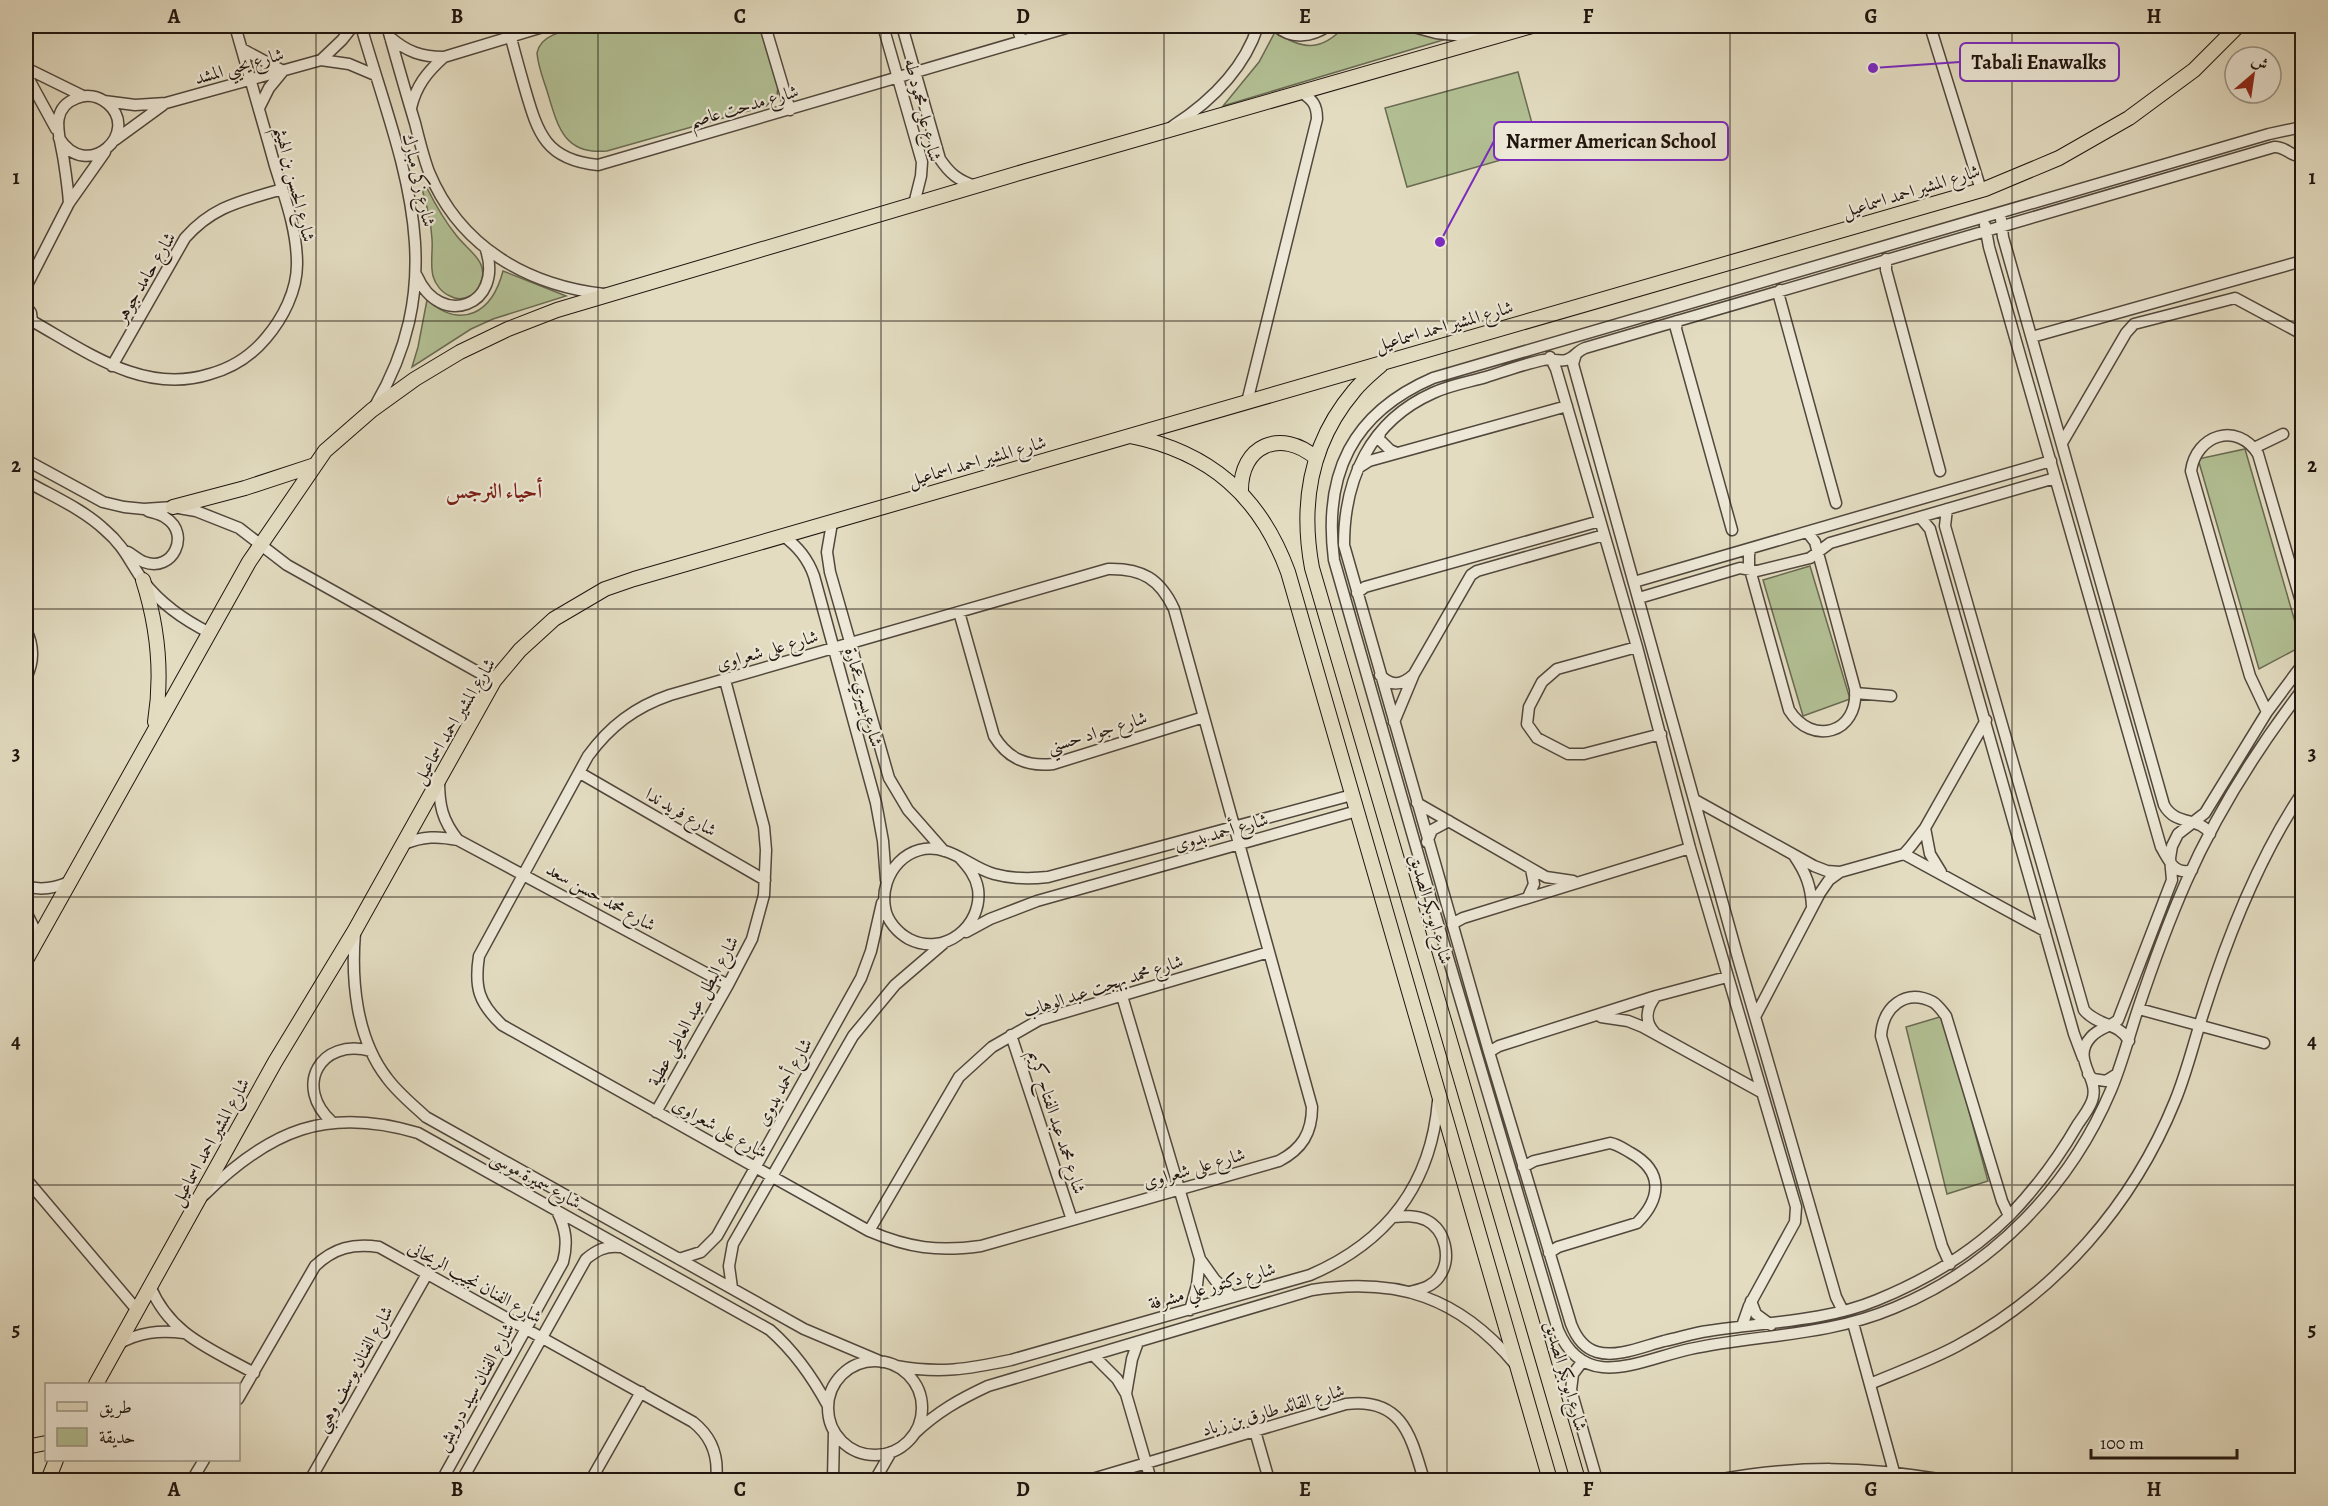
<svg xmlns="http://www.w3.org/2000/svg" width="2328" height="1506" viewBox="0 0 2328 1506" font-family="Alegreya,Amiri,serif">
<style>
.green{fill:#b2c094;stroke:#696a52;stroke-width:1.5}
.lines{fill:none;stroke-linecap:round;stroke-linejoin:round}
.minor-casing{stroke:#51473c;stroke-width:13}
.major-casing{stroke:#20150f;stroke-width:16}
.minor{stroke:#ede8d7;stroke-width:10}
.major{stroke:#e3dcc1;stroke-width:14}
.grid{fill:none;stroke:#20150f;stroke-width:1.5;stroke-opacity:0.55}
.labels{text-anchor:middle;dominant-baseline:central;stroke-width:4.5;stroke-linejoin:round;paint-order:stroke}
.street-label{font-size:18px;fill:#20150f;stroke:#ede8d7}
.quarter-label{font-size:21px;font-weight:bold;fill:#7a1f14;stroke:#ede8d7}
.leader{fill:none;stroke:#7b2cbf;stroke-width:2}
.callout-dot{fill:#7b2cbf;stroke:#ede8d7;stroke-width:2}
.callout{fill:#ede8d7;stroke:#7b2cbf;stroke-width:2}
.callout-label{font-size:20px;text-anchor:middle;font-weight:bold;fill:#20150f}
.neatline{fill:none;stroke:#20150f;stroke-width:2}
.grid-label{font-size:20px;text-anchor:middle;font-weight:bold;fill:#20150f}
</style>
<rect width="100%" height="100%" fill="#e3dcc1"/>
<filter id="stains"><feTurbulence type="fractalNoise" baseFrequency=".00333" numOctaves="4"/><feColorMatrix values="0 0 0 0 .2 0 0 0 0 .09 0 0 0 0 .02 0 0 0 .5 -.17"/></filter>
<radialGradient id="worn" r=".72"><stop offset=".6" stop-color="#630" stop-opacity="0"/><stop offset="1" stop-color="#630" stop-opacity=".3"/></radialGradient>
<!-- green -->
<path class="green" d="M589 26H761L778 86 777 96 766 106 607 151C565 155 558 128 548 94 544 81 538 67 537 53 541 32 571 30 589 26Z
M1345 26H1393L1443 40 1223 106 1259 62 1275 32C1303 50 1321 52 1345 26Z
M1518 72 1539 149 1407 187 1385 108Z
M427 188C435 204 444 220 456 235 467 250 491 262 480 284 478 289 476 292 472 295 465 299 457 300 450 296 442 293 435 284 433 276 430 264 433 251 432 239 431 222 427 205 422 189Z
M503 271 566 296 493 319 471 329 412 367 418 347 427 300C462 330 492 313 503 271Z
M2245 449 2302 646 2259 669 2198 459Z
M1810 566 1850 699 1803 716 1763 580Z
M1943 1016 1988 1181 1947 1194 1906 1027Z"/>
<g class="lines">
<!-- minor casing -->
<g class="minor-casing">
<path id="minor" d="M361 26C400 161 454 271 375 406
M387 26C396 58 405 90 415 123 419 139 423 156 429 172 460 247 527 285 604 294
M508 26C513 47 519 68 525 89 538 134 546 160 598 165L1073 26
M765 26 790 110
M883 26 922 162 921 176 914 204
M902 26 940 159C950 174 958 180 975 186
M1017 26 1021 40
M1276 26C1292 40 1312 37 1328 26
M1410 26 1436 33 1482 38
M1930 26 1981 190
M390 37C407 52 422 57 444 57L546 26
M242 49 283 71 269 88 259 108
M321 60 349 64 375 75
M26 68 83 96
M26 74 56 129
M104 101 135 105 166 103 321 60 342 40 353 26
M411 108C416 86 427 72 444 57
M1173 126C1210 102 1244 69 1258 26
M2302 127 2269 134 1433 378C1352 413 1323 474 1334 560L1436 917 1558 1330C1585 1393 1640 1360 1690 1349 1760 1334 1825 1337 1894 1308 1992 1268 2070 1187 2111 1090 2122 1064 2129 1036 2138 1009 2152 967 2168 923 2186 882 2216 814 2257 749 2302 690
M59 138C87 183 142 132 107 103 98 96 87 94 77 98 47 109 61 139 64 162 66 175 68 189 69 203
M115 140 163 105
M2301 156 2302 170
M2302 156C2290 157 2286 146 2274 147L1585 348C1577 351 1574 358 1566 360 1558 362 1551 358 1543 360 1524 364 1505 371 1486 377 1469 382 1450 385 1433 393 1370 421 1344 479 1344 545L1489 1052 1571 1324C1576 1337 1583 1348 1597 1352 1617 1358 1644 1346 1664 1341 1679 1338 1693 1333 1708 1331 1764 1322 1824 1322 1877 1300 1926 1280 1973 1252 2010 1215 2037 1187 2059 1157 2078 1124 2083 1117 2089 1109 2092 1101 2101 1078 2070 1060 2091 1037 2099 1028 2110 1027 2118 1020L2172 880 2170 858 2172 846 2178 834 2205 813 2267 712 2302 665
M2001 219 2003 237 2164 805C2176 827 2199 816 2210 834
M1985 225 1989 247 2161 847C2169 860 2174 876 2192 870
M1886 259V270L1940 471
M417 276C440 329 504 306 486 250
M26 287 69 203 105 152
M1780 290 1779 296 1836 503
M26 306 31 313 32 321 26 332
M32 321C87 352 144 395 210 374 232 368 251 356 266 338 283 318 297 291 297 264 297 230 285 198 275 166 262 119 248 72 235 26
M1677 321 1676 329 1732 530
M2032 337 2302 261
M1576 354 1573 364 1738 958 1836 1297 1843 1311
M1550 357 1556 369 1637 647 1690 848 1796 1207 1795 1222 1749 1306 1742 1326
M112 366 185 238C214 205 243 201 282 189
M1247 402 1317 119C1317 105 1313 100 1301 92
M1380 433 1379 439 1390 450 1397 453
M2062 443 2126 333 2134 324 2235 298 2302 334
M2254 448 2283 434
M26 460 103 502 124 507 144 509 173 507 196 511 239 528 287 565 494 681
M1358 468 1369 461 1567 406
M26 481C52 496 83 509 105 530 125 547 130 563 144 582 162 605 184 620 210 633
M1947 509 1945 526 2084 1010C2097 1026 2120 1023 2129 1041
M1920 517 1930 529 2074 1034 2083 1058
M832 523 827 552 830 572 889 778 908 810 944 851
M783 536C799 547 808 559 814 576L876 803 883 841 886 880
M1751 548 1749 554V566L1789 710C1812 747 1859 733 1855 689L1815 542 1808 533
M128 552C133 555 139 560 144 562 173 573 191 534 166 518 161 514 154 513 148 511
M1108 569C1142 568 1160 579 1174 609L1312 1107C1312 1133 1302 1149 1279 1161L981 1246C938 1252 909 1248 869 1231L502 1025C479 1003 474 988 479 956L588 756C610 726 635 707 670 695Z
M1634 582 2051 461
M1357 593 1365 587 1600 521
M1639 598 1740 568 1757 571 1810 558 1830 543 2055 478
M959 612 994 736C1008 759 1027 767 1053 764L1204 717
M26 630C34 646 34 662 26 678
M1637 647 1557 669 1542 682 1529 707 1527 724 1537 738 1568 754H1584L1661 734
M1380 675C1391 687 1402 685 1413 675
M1855 693 1891 696
M2267 712 2250 676 2191 471C2196 435 2237 421 2258 454L2302 605
M1394 722 1414 674 1471 575 1477 571 1604 535
M580 773 765 880
M439 780C439 805 442 820 458 840
M1695 800 1814 866 1827 871 1840 872
M1417 803 1546 877 1573 881
M1925 828 1930 854 1941 872
M1427 842 1432 830 1449 821
M404 844C423 836 438 836 458 840L728 985
M1904 854 2045 931
M1795 857C1806 873 1811 887 1812 906
M960 858C968 867 976 876 978 889 983 926 944 957 909 939 898 933 887 921 885 908 879 874 908 839 945 851 962 856 976 869 994 874 1012 879 1030 879 1048 877L1352 795
M26 886C41 891 55 888 69 882
M1528 897 1534 884 1531 869
M26 912 34 928 36 941
M1452 924 1463 918 1690 848
M355 932C351 980 356 1038 387 1078 398 1093 412 1104 426 1117L804 1329 882 1362
M966 932 990 919 1037 901 1357 811
M1122 996 1200 1259 1215 1280 1233 1297
M2139 1009 2264 1043
M1601 1017 1628 1021 1643 1027 1761 1092
M1755 1017 1820 893 1829 880 1840 872 1904 854 1911 846 1925 828 1986 720
M1655 1033C1644 1022 1646 1008 1656 996
M1011 1035 1072 1220
M1489 1052 1499 1046 1656 996 1727 977
M2088 1074 2093 1079 2106 1081 2117 1074
M656 1112 728 985 752 939 764 895 766 850 764 827 725 680
M332 1122C293 1087 320 1037 371 1051
M1523 1167 1534 1161 1610 1143C1617 1144 1624 1149 1631 1153 1663 1171 1662 1198 1637 1223L1558 1247 1549 1253
M26 1179 137 1310
M204 1195C270 1130 327 1106 418 1133L770 1330C795 1352 812 1376 828 1406
M1393 1217C1404 1216 1415 1215 1426 1220 1446 1230 1452 1259 1439 1277 1432 1287 1421 1289 1410 1292
M869 1231 959 1077 992 1047 1039 1020 1269 952
M679 1259 701 1252 717 1236 861 978 871 951 882 903
M1950 1264 1942 1246 1881 1036C1883 1007 1905 988 1933 1002 1938 1005 1942 1011 1946 1016L2002 1201 2009 1216
M150 1286C170 1335 211 1349 254 1373
M732 1288 729 1266 733 1244 853 1036 895 985 944 943
M1751 1301 1756 1314 1771 1325
M1190 1310 1197 1285 1200 1259
M1853 1323 1894 1472
M118 1344C140 1332 159 1330 184 1333
M1093 1355 1117 1379 1126 1394 1151 1480
M828 1408a47 47 0 1 1 94 0a47 47 0 1 1-94 0Z
M1582 1362 1573 1374 1571 1390 1597 1480
M896 1366C940 1374 968 1369 1011 1360L1310 1275C1387 1242 1431 1185 1438 1101
M1870 1384C1898 1372 1929 1361 1957 1346 2056 1293 2133 1205 2175 1101 2187 1072 2194 1041 2204 1011 2228 935 2258 859 2302 793
M1126 1394 1132 1359 1138 1342
M238 1399 315 1266C334 1248 353 1243 379 1247L693 1422C712 1437 719 1456 716 1480
M1255 1431 1269 1480
M915 1433C937 1412 960 1399 988 1386L1312 1290C1398 1277 1459 1297 1515 1364
M192 1480 204 1460
M310 1480 427 1274
M442 1480 563 1262C568 1243 566 1229 557 1211
M462 1480 586 1259C597 1250 605 1246 619 1247
M591 1480 641 1392
M833 1480 834 1431
M875 1480 891 1452
M1089 1480 1346 1404C1403 1397 1411 1437 1424 1480
M1717 1480C1798 1465 1864 1466 1945 1480"/>
</g>
<!-- major casing -->
<g class="major-casing">
<path id="major" d="M1381 365C1372 373 1362 381 1354 391 1310 443 1300 503 1312 568L1578 1480
M1130 436C1210 452 1260 496 1288 572L1550 1480
M1241 492C1240 445 1281 428 1316 458
M173 507 245 488 315 465
M143 580C158 627 163 672 155 722
M26 960 249 562 325 451 372 410 415 379 460 352 508 329 557 310 1026 171 1532 26
M96 1384 275 1062 355 930 494 681 520 650 554 619 605 589 634 579 1985 189 2059 158 2129 118 2194 70 2238 26
M26 1447 46 1443
M48 1480 56 1460"/>
</g>
<!-- minor -->
<use href="#minor" class="minor"/>
<!-- major -->
<use href="#major" class="major"/>
</g>
<!-- grid -->
<path class="grid" d="M316 26V1480M598 26V1480M881 26V1480M1164 26V1480M1447 26V1480M1730 26V1480M2012 26V1480M26 321H2302M26 609H2302M26 897H2302M26 1185H2302"/>
<g class="labels">
<!-- street labels -->
<g class="street-label">
<text transform="translate(239 66) rotate(-16)">شارع يحيي المشد</text>
<text transform="translate(744 106) rotate(-16)">شارع مدحت عاصم</text>
<text transform="translate(923 110) rotate(76)">شارع على محمود طه</text>
<text transform="translate(419 180) rotate(77)">شارع زكى مبارك</text>
<text transform="translate(295 184) rotate(76)">شارع الحسن بن الهيثم</text>
<text transform="translate(1911 191) rotate(-17)">شارع المشير احمد اسماعيل</text>
<text transform="translate(145 277) rotate(-59)">شارع حامد جوهر</text>
<text transform="translate(1444 326) rotate(-16)">شارع المشير احمد اسماعيل</text>
<text transform="translate(977 461) rotate(-16)">شارع المشير احمد اسماعيل</text>
<text transform="translate(767 650) rotate(-16)">شارع على شعراوى</text>
<text transform="translate(864 697) rotate(75)">شارع يسري عمارة</text>
<text transform="translate(454 721) rotate(-59)">شارع المشير احمد اسماعيل</text>
<text transform="translate(1097 732) rotate(-17)">شارع جواد حسني</text>
<text transform="translate(681 812) rotate(30)">شارع فريد ندا</text>
<text transform="translate(1221 832) rotate(-16)">شارع أحمد بدوى</text>
<text transform="translate(601 897) rotate(29)">شارع محمد حسن سعد</text>
<text transform="translate(1431 909) rotate(74)">شارع ابو بكر الصديق</text>
<text transform="translate(1103 986) rotate(-18)">شارع محمد بهجت عبد الوهاب</text>
<text transform="translate(693 1011) rotate(-61)">شارع البطل عبد العاطي عطية</text>
<text transform="translate(784 1082) rotate(-61)">شارع أحمد بدوى</text>
<text transform="translate(1057 1122) rotate(72)">شارع محمد عبد الفتاح كريم</text>
<text transform="translate(720 1128) rotate(29)">شارع على شعراوى</text>
<text transform="translate(210 1142) rotate(-61)">شارع المشير احمد اسماعيل</text>
<text transform="translate(1194 1168) rotate(-16)">شارع على شعراوى</text>
<text transform="translate(536 1180) rotate(29)">شارع سميرة موسى</text>
<text transform="translate(475 1282) rotate(29)">شارع الفنان نجيب الريحانى</text>
<text transform="translate(1212 1286) rotate(-16)">شارع دكتور علي مشرفة</text>
<text transform="translate(354 1369) rotate(-61)">شارع الفنان يوسف وهبى</text>
<text transform="translate(1566 1376) rotate(74)">شارع ابو بكر الصديق</text>
<text transform="translate(475 1387) rotate(-61)">شارع الفنان سيد درويش</text>
<text transform="translate(1273 1410) rotate(-16)">شارع القائد طارق بن زياد</text>
</g>
<!-- quarter labels -->
<g class="quarter-label">
<text x="494" y="491">أحياء النرجس</text>
</g>
</g>
<!-- callouts -->
<path class="leader" d="M1873 68L1960 62M1440 242L1494 141"/>
<g class="callout-dot">
<circle cx="1873" cy="68" r="6"/>
<circle cx="1440" cy="242" r="6"/>
</g>
<g class="callout">
<rect x="1960" y="43" width="159" height="38" rx="6"/>
<rect x="1494" y="122" width="234" height="38" rx="6"/>
</g>
<g class="callout-label">
<text x="2039" y="69">Tabali Enawalks</text>
<text x="1611" y="148">Narmer American School</text>
</g>
<!-- margin -->
<rect width="2328" height="1506" fill="none" stroke="#e3dcc1" stroke-width="66"/>
<!-- legend -->
<rect x="45" y="1383" width="195" height="78" fill="#ede8d7" stroke="#9b9487" stroke-width="1.5"/>
<rect x="57" y="1402" width="30" height="9" fill="#e3dcc1" stroke="#9b9487" stroke-width="1.5"/>
<text x="99" y="1413" font-size="18" fill="#20150f">طريق</text>
<rect x="57" y="1428" width="30" height="18" fill="#b2c094" stroke="#9b9487" stroke-width="1.5"/>
<text x="99" y="1443" font-size="18" fill="#20150f">حديقة</text>
<!-- north arrow -->
<g transform="translate(2253 75) rotate(29)"><circle r="28" fill="#ede8d7" stroke="#9b9487" stroke-width="1.5"/>
<path d="M0-4.5L10 22L0 15L-10 22Z" fill="#8f2418"/>
<text y="-9" font-size="16" font-weight="bold" text-anchor="middle" fill="#20150f">ش</text>
</g>
<!-- scale -->
<path d="M2091 1449v9h146v-9" fill="none" stroke="#20150f" stroke-width="3"/>
<text x="2100" y="1449" font-size="18" fill="#20150f" stroke="#ede8d7" stroke-width="4.5" paint-order="stroke">100 m</text>
<rect x="33" y="33" width="2262" height="1440" class="neatline"/>
<g class="grid-label">
<text x="174" y="23">A</text>
<text x="457" y="23">B</text>
<text x="740" y="23">C</text>
<text x="1023" y="23">D</text>
<text x="1305" y="23">E</text>
<text x="1588" y="23">F</text>
<text x="1871" y="23">G</text>
<text x="2154" y="23">H</text>
<text x="16" y="184">1</text>
<text x="2312" y="184">1</text>
<text x="16" y="472">2</text>
<text x="2312" y="472">2</text>
<text x="16" y="760">3</text>
<text x="2312" y="760">3</text>
<text x="16" y="1048">4</text>
<text x="2312" y="1048">4</text>
<text x="16" y="1336">5</text>
<text x="2312" y="1336">5</text>
<text x="174" y="1496">A</text>
<text x="457" y="1496">B</text>
<text x="740" y="1496">C</text>
<text x="1023" y="1496">D</text>
<text x="1305" y="1496">E</text>
<text x="1588" y="1496">F</text>
<text x="1871" y="1496">G</text>
<text x="2154" y="1496">H</text>
</g>
<rect width="100%" height="100%" filter="url(#stains)"/>
<rect width="100%" height="100%" fill="url(#worn)"/>
</svg>
